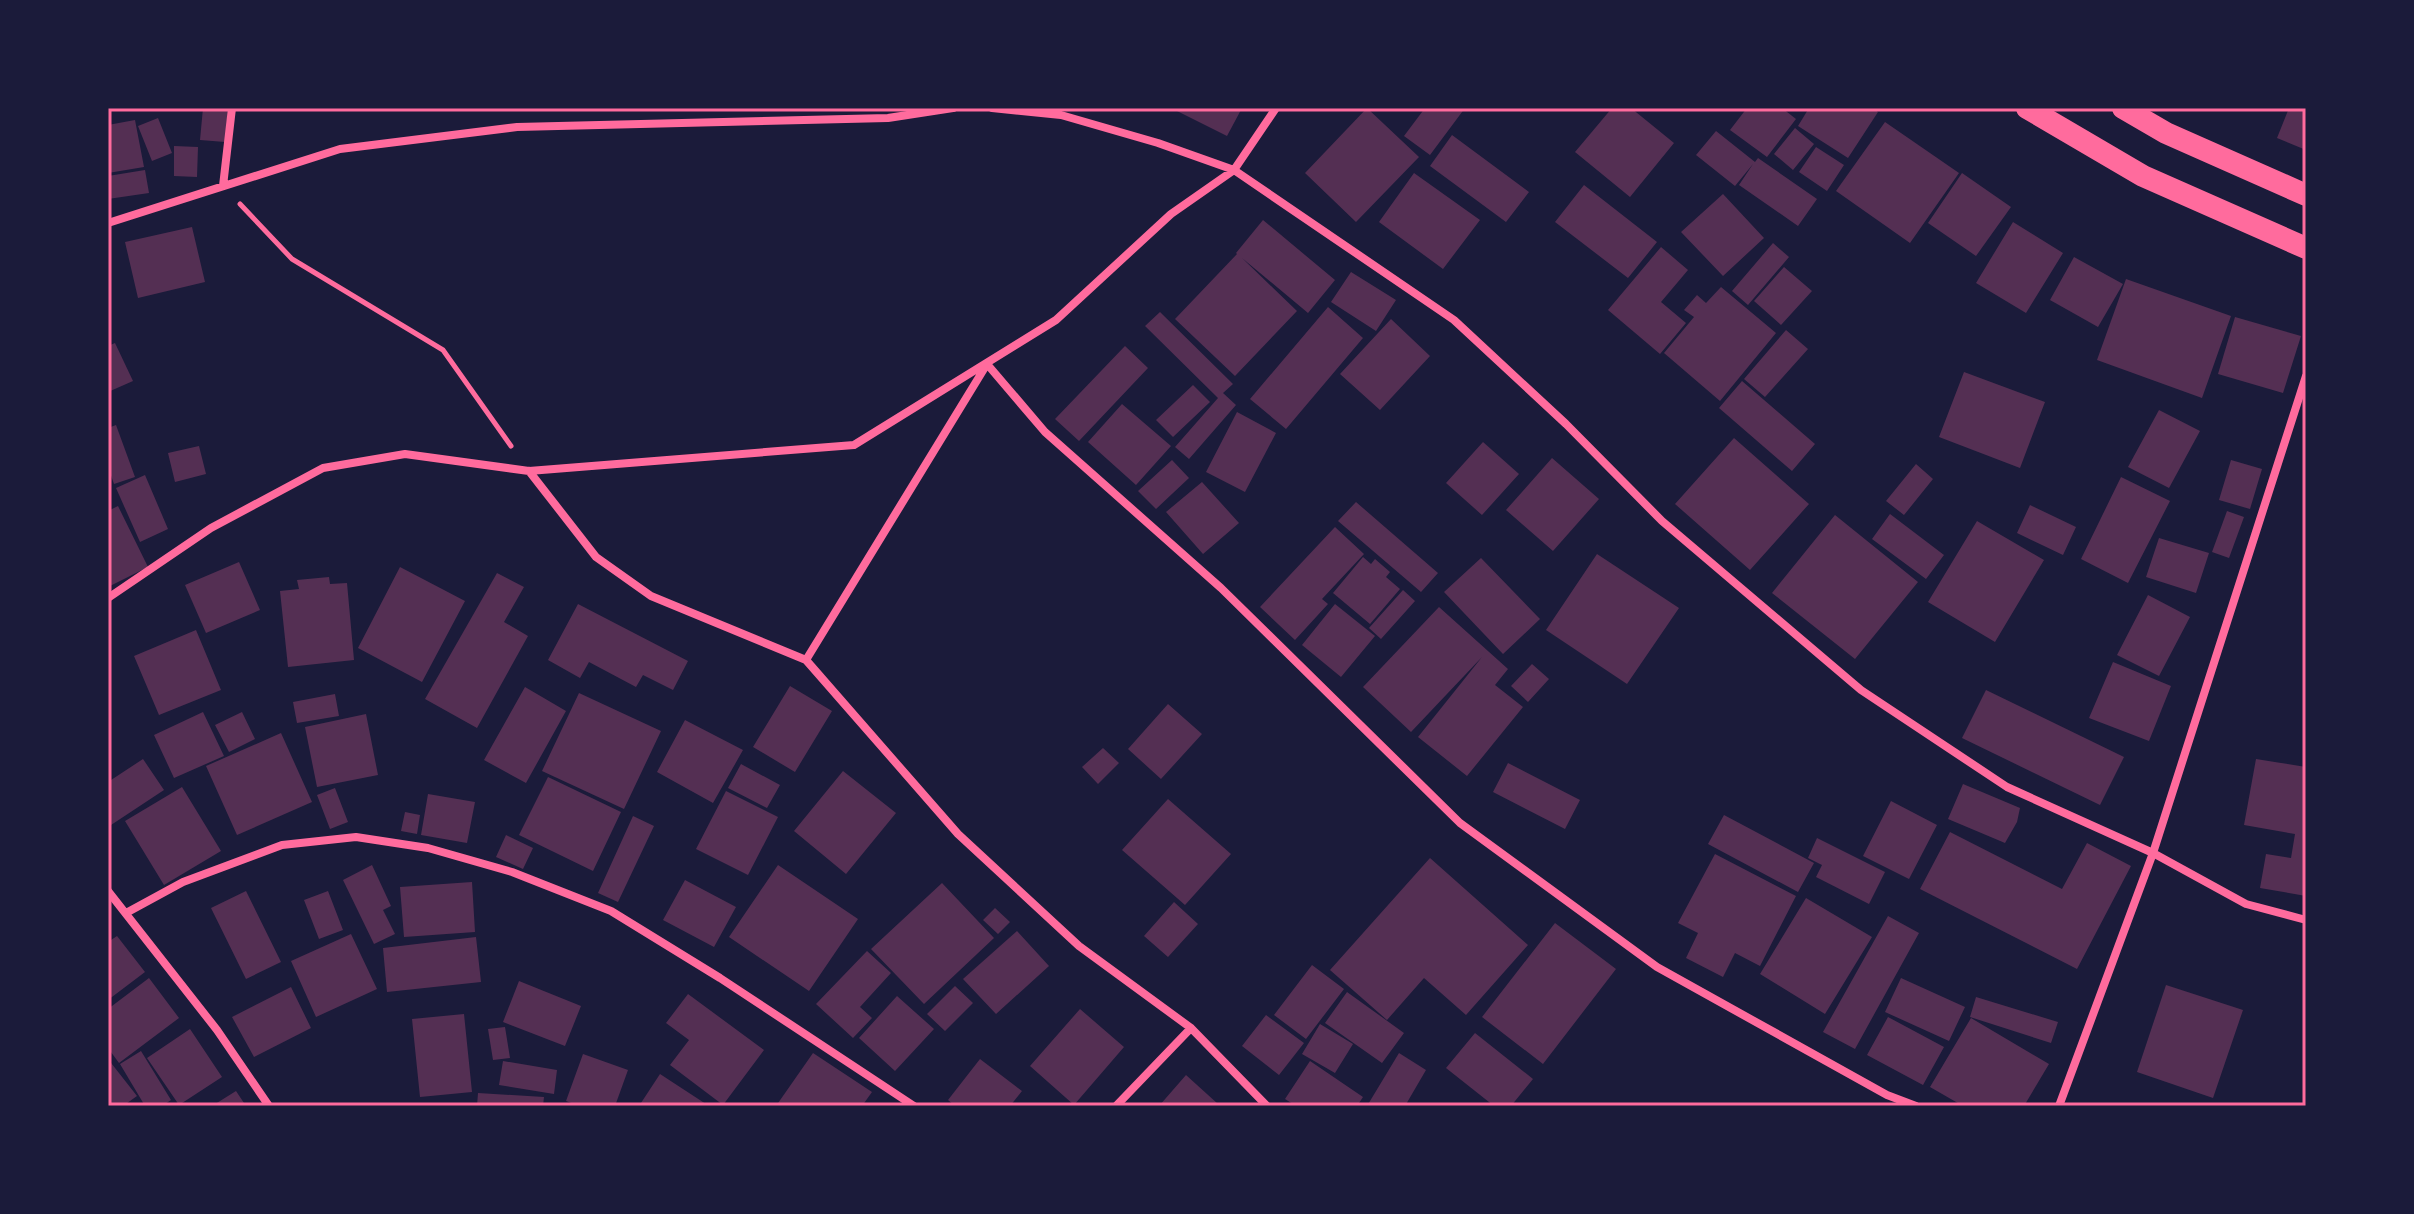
<svg xmlns="http://www.w3.org/2000/svg" width="2414" height="1214" viewBox="0 0 2414 1214" font-family="'Source Sans 3',sans-serif">
<style>
.building{fill:#542f53}
.lines{fill:none;stroke-linecap:round;stroke-linejoin:round}
.path{stroke:#ff6b9d;stroke-width:5}
.minor{stroke:#ff6b9d;stroke-width:8}
.trunk{stroke:#ff6b9d;stroke-width:22}
.neatline{fill:none;stroke:#ff6b9d;stroke-width:3}
</style>
<rect width="100%" height="100%" fill="#1b1b3a"/>
<!-- building -->
<path class="building" d="M203 108H228L225 142 200 140Z
M1171 108H1242L1227 136Z
M1367 108 1419 157 1356 222 1305 173Z
M1425 108H1465L1430 155 1404 136Z
M1612 108H1631L1674 143 1630 197 1575 152Z
M1747 108H1782L1796 119 1767 157 1730 130Z
M1809 108H1872L1878 112 1848 158 1798 126Z
M2289 108H2306V150L2277 138Z
M158 118 172 153 152 161 138 126Z
M135 120 144 167 108 173V125Z
M1885 122 1959 173 1910 243 1836 191Z
M1795 128 1814 144 1793 170 1774 154Z
M1716 131 1755 162 1758 158 1817 199 1798 226 1739 185 1753 164 1735 186 1696 155Z
M1452 135 1529 192 1506 222 1430 166Z
M174 146 198 147 197 177 174 176Z
M1816 147 1844 165 1827 191 1799 172Z
M145 170 149 193 108 199V176Z
M1414 173 1480 220 1443 269 1379 222Z
M1962 173 2011 207 1976 256 1928 223Z
M1584 185 1657 242 1628 278 1555 222Z
M1723 194 1764 238 1723 276 1681 232Z
M1263 220 1335 280 1308 313 1242 258 1297 311 1235 376 1175 319 1237 254 1236 253Z
M2013 222 2063 253 2026 313 1976 283Z
M192 227 205 282 138 298 125 242Z
M1773 243 1789 257 1748 305 1732 291Z
M1661 247 1688 270 1661 302 1686 323 1660 354 1608 310Z
M2074 257 2123 284 2098 327 2050 300Z
M1784 267 1812 291 1781 325 1754 301Z
M1351 272 1396 300 1376 331 1331 302Z
M2126 279 2231 316 2202 398 2097 360Z
M1721 287 1776 333 1720 401 1664 353 1694 317 1684 310 1697 295 1706 303Z
M1328 307 1363 338 1286 429 1250 399Z
M1160 312 1233 384 1223 393 1236 405 1189 459 1175 447 1218 398 1145 326Z
M2235 317 2301 336 2283 393 2218 374Z
M1391 319 1430 356 1380 410 1340 374Z
M1786 330 1808 349 1765 397 1744 379Z
M115 343 133 381 108 392V346Z
M1125 346 1148 368 1079 441 1055 419Z
M1964 372 2045 402 2020 468 1939 437Z
M1742 381 1815 444 1792 471 1719 408Z
M1193 385 1210 402 1173 437 1156 420Z
M1122 404 1171 446 1136 485 1088 442Z
M2159 410 2200 431 2169 488 2128 467Z
M1237 412 1276 433 1245 492 1206 472Z
M116 425 135 477 114 484 108 467V428Z
M1734 438 1809 504 1750 570 1675 504Z
M1483 442 1519 474 1482 515 1446 483Z
M199 446 206 474 175 482 168 453Z
M1552 458 1599 499 1553 551 1506 510Z
M1172 460 1189 478 1156 509 1138 491Z
M2231 460 2262 469 2250 509 2219 500Z
M1916 464 1933 479 1904 515 1886 501Z
M145 475 168 529 140 542 116 488Z
M2121 477 2170 501 2128 583 2081 559Z
M1202 482 1239 523 1203 554 1166 512Z
M1356 502 1438 573 1421 592 1338 521Z
M2030 505 2076 527 2063 555 2017 533Z
M118 506 148 567 108 587V511Z
M2227 511 2244 517 2229 558 2212 552Z
M1890 514 1944 555 1926 579 1872 539Z
M1835 515 1918 582 1855 659 1772 593Z
M1977 521 2044 560 1995 642 1928 602Z
M1335 527 1364 554 1322 599 1328 604 1295 640 1260 607Z
M2159 538 2209 553 2196 593 2146 577Z
M1597 554 1679 608 1627 684 1546 630Z
M1363 557 1371 564 1375 559 1390 572 1386 577 1400 589 1370 624 1333 593Z
M1481 558 1540 619 1503 654 1444 592Z
M239 562 260 610 206 633 185 585Z
M400 567 465 601 422 682 358 648Z
M497 573 524 587 504 622 528 636 477 728 425 699Z
M329 577 330 584 347 583 354 660 288 667 280 591 299 589 297 580Z
M1403 590 1415 601 1381 639 1369 628Z
M2148 595 2190 617 2159 676 2117 655Z
M578 604 688 661 673 690 643 675 636 687 589 662 580 678 548 660Z
M1335 604 1375 636 1341 677 1302 645Z
M1439 607 1508 669 1495 685 1523 707 1467 776 1418 737 1482 657 1411 732 1363 687Z
M196 630 221 690 159 715 134 656Z
M2113 662 2171 686 2149 741 2089 718Z
M1532 664 1549 679 1528 702 1511 686Z
M790 686 832 711 795 772 753 747Z
M525 687 566 711 526 783 484 760Z
M1986 690 2124 757 2100 805 1962 738Z
M579 693 661 731 624 809 542 771Z
M335 694 339 716 297 723 293 702Z
M1168 704 1202 734 1161 779 1128 749Z
M203 712 224 756 174 778 154 735Z
M242 712 255 739 229 752 215 725Z
M366 714 378 775 317 787 305 727Z
M685 720 743 750 713 803 657 772Z
M281 733 312 802 237 835 206 766Z
M1103 748 1119 763 1098 784 1082 767Z
M143 759 164 790 108 827V782Z
M2256 759 2306 767V896L2260 888 2266 854 2291 858 2295 834 2244 825Z
M1508 763 1580 800 1565 829 1493 792Z
M741 764 780 785 767 808 728 788Z
M843 771 896 813 846 874 794 831Z
M548 777 621 812 593 871 519 835Z
M1963 784 2020 808 2017 822 2005 843 1948 819Z
M182 787 221 851 164 885 125 821Z
M335 788 348 822 330 829 317 795Z
M726 791 778 817 748 875 696 849Z
M428 794 475 802 467 843 421 835Z
M1168 799 1231 854 1185 905 1122 850Z
M1891 801 1937 825 1909 879 1863 856Z
M405 812 420 815 417 834 401 831Z
M1724 815 1814 863 1798 892 1708 844Z
M633 816 654 826 618 902 598 893Z
M1950 832 2062 889 2087 843 2131 866 2077 969 1920 889Z
M506 835 533 848 523 869 496 857Z
M1817 838 1885 872 1869 904 1816 877 1822 865 1808 858Z
M1715 854 1796 896 1760 966 1735 953 1723 977 1686 958 1698 933 1678 923Z
M1430 858 1528 945 1466 1015 1424 978 1387 1020 1330 970Z
M372 865 391 906 383 910 395 934 374 944 343 880Z
M778 865 858 919 809 991 729 937Z
M685 880 736 907 714 947 663 920Z
M472 882 475 932 404 937 400 887Z
M942 883 994 938 924 1004 871 949Z
M246 891 281 962 246 979 211 908Z
M328 891 343 930 319 939 304 900Z
M1806 898 1872 937 1825 1014 1760 974Z
M1174 902 1198 924 1168 957 1144 936Z
M995 908 1010 922 998 934 983 920Z
M1888 916 1919 933 1855 1049 1823 1032Z
M1555 923 1616 969 1543 1064 1482 1017Z
M1017 931 1049 966 996 1014 963 979Z
M351 934 377 989 316 1017 291 961Z
M117 936 145 972 108 1000V942Z
M476 937 481 982 387 992 383 948Z
M867 951 891 973 860 1007 872 1018 853 1038 816 1004Z
M1312 965 1344 989 1306 1039 1274 1015Z
M149 978 179 1018 119 1063 108 1048V1009Z
M1901 978 1965 1007 1949 1041 1885 1012Z
M519 981 581 1006 565 1046 503 1022Z
M2166 985 2243 1010 2213 1098 2137 1072Z
M955 986 973 1003 945 1031 927 1014Z
M291 987 311 1028 254 1057 232 1017Z
M1347 992 1404 1033 1382 1063 1325 1023Z
M688 994 764 1050 723 1105 670 1065 689 1040 666 1023Z
M897 996 934 1029 895 1071 859 1038Z
M1976 997 2058 1022 2051 1043 1970 1017Z
M1080 1009 1124 1047 1074 1105 1030 1066Z
M464 1014 472 1092 420 1097 412 1019Z
M1266 1015 1304 1043 1279 1075 1242 1046Z
M1888 1017 1944 1047 1923 1085 1867 1055Z
M1971 1018 2049 1064 2024 1106H1963L1930 1087Z
M1320 1024 1353 1044 1335 1073 1302 1054Z
M505 1027 510 1058 493 1060 488 1029Z
M190 1029 222 1077 179 1105 147 1058Z
M1475 1033 1533 1079 1511 1106H1494L1446 1068Z
M141 1051 171 1100 162 1106H145L120 1064Z
M813 1053 872 1092 862 1106H776Z
M1399 1053 1426 1070 1405 1106H1367Z
M583 1054 628 1070 615 1106H579L566 1101Z
M108 1059 137 1096 123 1106H108Z
M980 1059 1022 1091 1010 1106H955L948 1100Z
M503 1061 557 1070 554 1094 499 1085Z
M1310 1061 1363 1097 1357 1106H1296L1285 1099Z
M660 1074 709 1106H639Z
M1186 1075 1218 1104 1217 1106H1159Z
M236 1091 246 1106H212Z
M478 1093 544 1097 543 1106H477Z"/>
<g class="lines">
<!-- path -->
<path class="path" d="M240 204 292 259 443 350 511 446"/>
<!-- minor -->
<path class="minor" d="M992 108 1061 115 1158 143 1234 170 1454 320 1566 424 1662 521 1861 690 2007 787 2153 853 2246 904 2306 920
M223 186 232 108
M108 223 340 149 517 127 888 118 953 108
M529 471 596 557 651 596 806 660 958 834 1079 946 1191 1028 1267 1106
M108 598 211 528 323 468 405 454 529 471 854 445 1056 320 1171 214 1234 170 1276 108
M806 660 987 364 1045 432 1221 588 1460 823 1657 967 1887 1095 1916 1106
M108 891 217 1030 269 1106
M126 913 183 882 282 845 356 837 428 848 512 872 611 911 720 978 914 1106
M1116 1106 1191 1028
M2059 1106 2153 853 2306 376"/>
<!-- trunk -->
<path class="trunk" d="M2027 108 2143 176 2306 248
M2123 108 2166 133 2306 195"/>
</g>
<!-- border -->
<rect width="2414" height="1214" fill="none" stroke="#1b1b3a" stroke-width="220"/>
<rect x="110" y="110" width="2194" height="994" class="neatline"/>
</svg>
